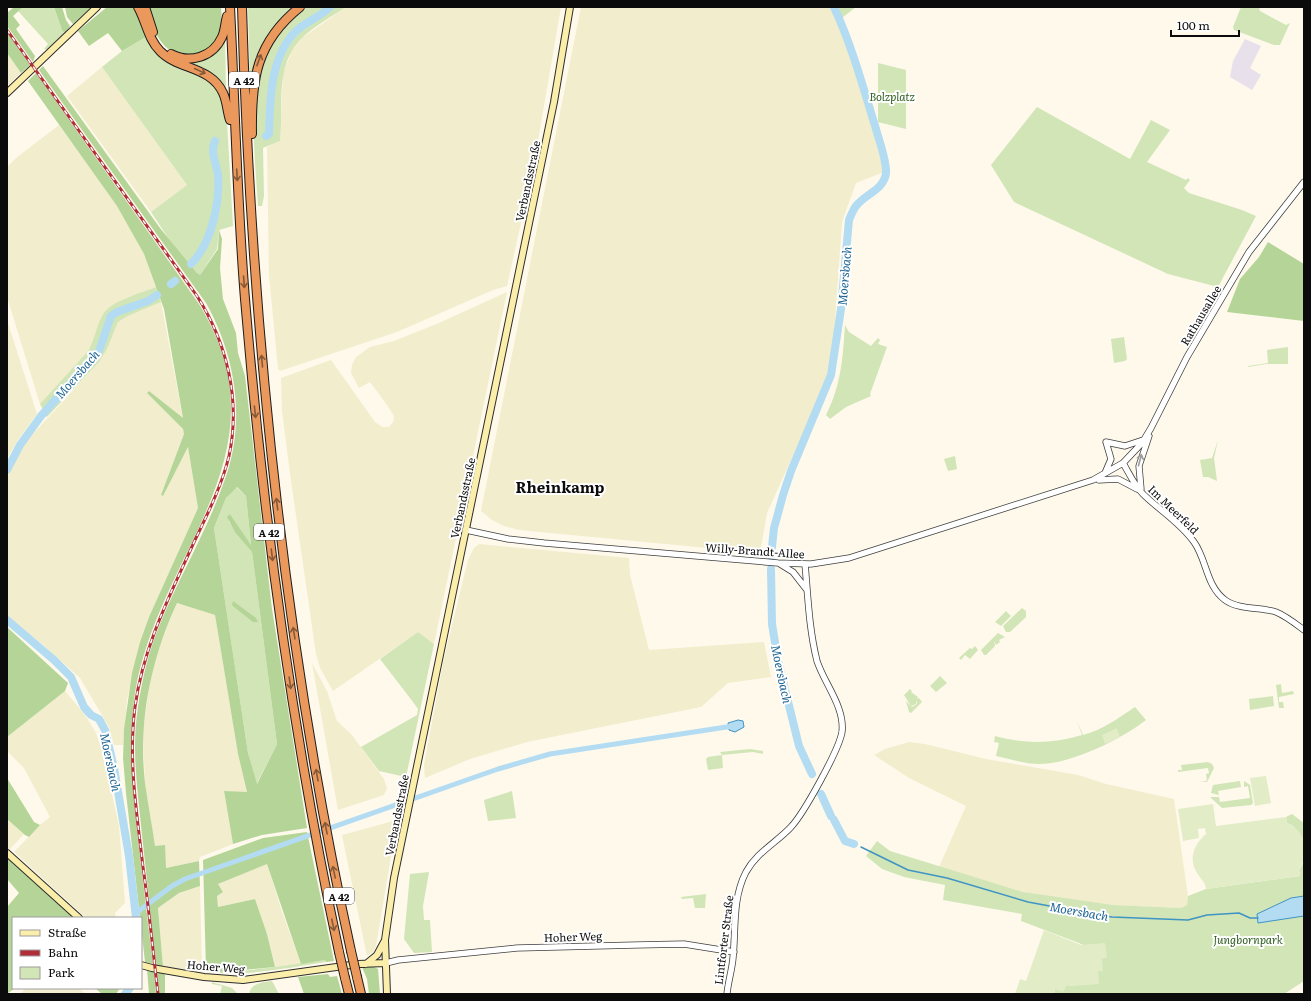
<svg xmlns="http://www.w3.org/2000/svg" width="1311" height="1001" viewBox="0 0 1311 1001" font-family="Literata,serif">
<style>
.industrial{fill:#e8e0ea}
.farmland{fill:#f1edcd}
.green{fill:#d1e5b7}
.forest{fill:#b5d598;fill-rule:evenodd}
.pitch{fill:#e2edc8}
.water{fill:#b3dcf2;stroke:#3f94c4}
.lines{fill:none;stroke-linecap:round;stroke-linejoin:round}
.stream{stroke:#3f94c4;stroke-width:1.5}
.canal{stroke:#b3dcf2;stroke-width:5}
.river{stroke:#b3dcf2;stroke-width:8}
.tertiary-casing{stroke:#3e3e3e;stroke-width:7}
.secondary-casing{stroke:#2d2d2d;stroke-width:8}
.motorway-casing{stroke:#1c1c1c;stroke-width:10}
.tertiary{stroke:#fff;stroke-width:5.5}
.secondary{stroke:#faeeaa;stroke-width:6}
.motorway{stroke:#eb985c;stroke-width:8}
.rail-casing{stroke:#b12d38;stroke-width:3}
.rail{stroke:#fff;stroke-width:1.5;stroke-dasharray:4.5;stroke-linecap:butt}
.motorway-bridge-casing{stroke:#1c1c1c;stroke-width:10;stroke-linecap:butt}
.motorway-bridge{stroke:#eb985c;stroke-width:8}
.oneway{stroke:#865938}
.oneway2{stroke:#9d9d9d}
.labels{text-anchor:middle;dominant-baseline:central;stroke-width:4;stroke-linejoin:round;paint-order:stroke}
.shield{fill:#fff;stroke:#545454;stroke-width:1}
.shield-label{font-size:10px;font-weight:bold;fill:#0b0b0b}
.park-label{font-size:11px;font-style:italic;fill:#305e21;stroke:#fff}
.street-label{font-size:11px;fill:#0b0b0b;stroke:#fff}
.water-label{font-size:12px;font-style:italic;fill:#1e6594;stroke:#fff}
.district-label{font-size:15px;font-weight:bold;fill:#0b0b0b;stroke:#fff}
</style>
<rect width="100%" height="100%" fill="#fef9eb"/>
<!-- industrial -->
<path class="industrial" d="M1245 39 1261 46 1250 68 1261 75 1252 90 1230 77 1233 61Z"/>
<!-- farmland -->
<path class="farmland" d="M346 7H561L534 164 507 286 493 290 397 332 280 371 278 369 269 275 267 147 280 141 283 73 292 51 302 38Z
M581 7H831L860 76 862 89 884 172 856 183 842 222 833 350 826 379 810 418 767 513 760 553 519 530 504 526 492 520 481 511Z
M7 53 21 73 7 86Z
M102 67 187 185 151 212 67 96Z
M59 125 118 206 144 254 156 287 122 300 102 315 93 342 88 351 40 404 7 297V167L16 158Z
M507 292 434 644 418 632 333 691 320 668 316 654 291 481 282 411 281 378 331 360 375 422 382 427H389L393 422 394 416 387 405 370 382 359 388 351 373 352 365 356 357 370 347 394 341 439 323Z
M161 302 183 419 149 391 147 393 183 429 184 434 161 495 163 496 188 447 198 508 149 617 140 642 127 700 123 745H114L109 727 80 678 42 644 7 617V480L12 463 22 446 99 362 107 349 118 322 128 316Z
M7 320 37 414 18 440 7 459Z
M479 544 629 558 630 575 649 650 764 642 771 677 728 683 701 707 527 742 470 759 425 778 424 765 444 658 468 560 474 548Z
M177 603 215 615 238 754 247 792H224L233 844 200 857 199 861 166 868 155 847 145 784 143 731 151 674 159 647Z
M312 663 327 691 337 721 352 735 384 779 387 788 384 795 338 810Z
M65 691 85 715 96 733 102 750 119 826 125 903 115 913 116 918H86L14 852 40 825 50 817 24 768 7 751V737Z
M909 742 925 744 986 759 1078 775 1106 784 1174 799 1188 896 1187 905 1181 908 1113 905 1046 896 1023 892 939 867 966 806 909 778 874 755 885 749Z
M7 819 24 834 9 850 7 848Z
M397 820 376 946 373 952 367 956 342 835Z
M267 863 281 909 301 964 275 967 267 934 255 899 218 907 217 895 223 892 218 884Z
M200 886 202 972 200 973 163 967 158 908 179 893Z
M26 988H78L86 994H20Z"/>
<!-- green -->
<path class="green" d="M23 7H54L62 30 65 34 48 50 44 49 48 44 18 11Z
M248 7H297L260 53 250 82Z
M304 7H346C331 17 313 27 301 39 274 67 284 106 280 141L263 148 264 196 262 206H258C255 155 246 92 269 45 276 31 292 17 304 7Z
M832 7H856L838 21Z
M1241 7H1259L1260 11 1286 25 1290 23 1280 45H1274L1234 30 1233 27Z
M225 36 226 95 218 83 169 55Z
M146 37 157 53 169 63 203 76 214 85 223 99 227 122 233 226 219 230 217 249 200 275C184 265 162 228 151 212L187 185 102 67 122 51Z
M878 63 906 70V129L878 122Z
M1037 107 1130 159 1151 120 1170 130 1147 162 1186 180 1188 178 1190 180 1184 188 1189 193 1242 210 1256 216 1218 287 1168 274 1014 202 991 165Z
M156 287 161 302 128 316 118 322 107 349 99 362 47 417 40 404 88 351C95 340 96 327 102 316 109 301 142 293 156 287Z
M845 325 849 332 871 346 878 338 880 340 878 344 887 347 870 394 871 396 846 407 830 419 826 415C841 386 843 357 845 325Z
M1124 337 1127 359 1125 361 1114 363 1111 339Z
M1288 347V364H1266L1248 367V366L1268 363 1267 350Z
M1218 440 1214 458 1217 481 1208 477H1203L1200 460 1212 458Z
M955 456 957 469 948 471 944 459Z
M236 487 246 496 251 546 230 514 229 522 252 552 277 744 256 785 248 753 214 528 226 498Z
M1022 605 1001 626 995 622 1006 611 1011 616Z
M1022 608 1026 611V617L1010 632H1006L1003 626Z
M418 632 434 644 406 777 379 771 361 747 417 715 418 709 413 702 380 659Z
M998 633 1005 637 999 640 1000 642 996 645 994 641 995 646 986 655H984L981 650Z
M975 646 978 650 970 659 965 655 961 660 959 658 970 648 972 649Z
M940 676 947 683 936 692 930 686Z
M1281 684 1282 693 1293 691 1294 694 1279 697V702H1283L1284 708H1279L1276 685Z
M910 689 912 691 911 692 918 697 917 699 919 698 922 702 911 713 909 712 906 701 912 707 917 704V700L916 704 911 706 904 695Z
M1273 696 1274 706 1250 710 1249 699Z
M1135 707 1146 720C1120 740 1071 764 1039 764 1024 764 1010 759 996 756L999 743 994 742 995 736C1024 744 1053 744 1082 735L1077 721 1083 735C1103 730 1118 718 1135 707Z
M750 749 763 751V754L753 752 722 755 723 768 708 770 706 759 708 757 722 755 720 752Z
M1208 762 1212 764 1214 768 1207 782H1200L1207 781 1206 774 1209 773 1208 768 1178 772V770H1182L1181 765Z
M1240 781 1241 787 1218 791 1219 795 1211 793 1213 785Z
M1244 781 1250 785 1253 803 1251 805 1222 808 1210 797H1219L1220 802 1250 798 1248 786 1244 787Z
M512 791 516 818 488 821 484 800Z
M1292 814 1304 823V840L1293 826 1287 823 1286 817Z
M877 841 890 851 1023 892 1113 905 1181 908 1187 905 1188 896 1206 889 1300 876 1299 870 1304 862V981L1284 994H1054L1055 989 1067 985 1073 986 1098 971 1102 958 1107 957 1079 943 1021 921 1022 914 943 900 945 885 904 877 882 869 866 856Z
M429 872 423 906 424 920H430L432 952 414 953 404 939 410 874Z
M706 894 705 908H695L693 898 682 899 681 897Z
M325 960 326 962C286 968 246 977 206 972V970C245 974 285 965 325 960Z
M272 981 279 994H249C251 983 263 982 272 981Z
M212 982 232 988 238 994H220L222 986 212 984Z"/>
<!-- forest -->
<path class="forest" d="M14 7H23L13 16 20 25 16 29 35 56 33 62 7 26V13Z
M54 7H62L66 20 70 26 65 34 62 30Z
M65 7H91L73 24 67 17Z
M107 7H134L146 37 122 51 108 33 89 46 78 31Z
M146 7H221C222 18 222 31 217 41 206 59 176 60 163 44 154 34 151 19 146 7Z
M7 32 30 65 21 73 7 53Z
M43 66 160 228 196 272 200 275 218 249 219 230 222 239 220 268 223 299 236 333 238 353 245 376 272 609 307 828 262 835 233 844 224 791 247 792 238 754 215 615 177 603C151 659 138 721 145 783 148 804 152 825 155 846L165 845 166 868 199 861 200 886 179 893 158 908 163 967 156 965C151 922 147 878 142 835 138 793 131 750 138 707 142 679 149 650 160 624 180 575 208 529 225 479 246 421 236 357 206 303L39 70ZM237 487 246 496 251 545 230 514 227 517 235 532 252 552 277 744 257 784 248 753 214 528 226 498Z
M36 73 199 304C291 454 158 551 135 693 127 745 133 796 139 848 144 887 148 926 153 964L145 962 126 793 123 758 124 729 132 673 140 642 149 617 198 508 188 447 163 496 161 495 184 434 183 429 147 393 149 391 183 418 164 309 144 254 117 206 28 81Z
M1268 242 1304 264V321L1227 312 1240 279 1259 257Z
M233 601 256 618 258 622H253L234 607 232 605Z
M7 627 68 683 65 691 7 737Z
M7 778 34 822 40 825 29 837 25 835 7 819Z
M307 832 334 961 326 962 325 960 301 964 267 864 218 884 223 892 217 896 218 907 255 899 267 934 275 967 223 972 206 970 203 860 263 838Z
M13 858 79 918H13V988H15L7 994V907L19 893 7 879V859Z
M362 967H374L378 969 380 994H369L367 979Z
M147 969 154 971 156 994H149Z
M157 972 165 974V994H159Z
M328 974 330 977 337 976 342 994H304L298 977Z
M95 988H120L116 994H102Z"/>
<!-- pitch -->
<path class="pitch" d="M1117 728 1120 737 1105 744 1102 735Z
M1266 776 1271 803 1255 806 1250 778Z
M1213 804 1216 826 1286 817 1287 823C1306 831 1310 853 1299 870L1300 876 1206 889C1205 881 1201 880 1197 873 1188 859 1194 844 1206 834L1205 828 1198 829 1199 838 1183 841 1178 809Z
M1044 930 1081 945 1105 943 1107 957 1102 958 1103 971H1098L1099 984 1073 986 1067 985 1063 992 1055 989 1054 994H1015L1020 979 1026 981Z"/>
<!-- water -->
<path class="water" d="M738 720 743 721 744 727 735 732 729 730 728 723Z
M1304 896V916L1258 923 1257 914 1291 898Z"/>
<g class="lines">
<!-- stream -->
<path class="stream" d="M861 847 908 870 947 878 1028 902 1071 910 1112 917 1188 920 1207 915 1239 913 1250 918H1258"/>
<!-- canal -->
<path class="canal" d="M136 913 172 886 185 879 498 769 550 754 733 726"/>
<!-- river -->
<path class="river" d="M266 136 269 134C270 100 270 58 295 32 305 22 320 17 330 7
M191 264C212 243 220 202 218 174 216 163 210 152 215 141
M171 284 175 281
M7 470 20 445 41 416 99 351 111 316 117 312 148 301 157 295
M771 556 774 528 783 495 791 471 831 375 841 309 849 220C851 215 853 210 856 206 865 194 884 190 886 173 887 162 879 140 876 129 863 87 852 46 834 7
M771 569 772 624 778 661 799 746 812 774
M7 620 54 660 71 677 84 707 91 715 99 719 105 730 114 768 129 856 136 918
M821 794 831 816
M834 820 845 841 854 844
M125 994 130 988"/>
<!-- tertiary casing -->
<g class="tertiary-casing">
<path id="tertiary" d="M1106 442 1125 446 1143 440
M1123 463C1129 473 1134 485 1143 494 1159 510 1180 522 1194 542 1207 560 1206 586 1225 600 1239 610 1260 607 1276 612 1286 616 1296 624 1304 630
M1105 473 1111 459 1106 442
M1099 480 1118 479 1137 489
M1141 489 1139 466 1149 436
M466 530 508 539 544 543 778 563 811 564 849 558 1093 480 1123 463 1142 443 1151 428 1187 357 1249 252 1304 182
M780 564 793 572 807 590
M386 963 398 960 517 948 636 945 684 944 734 952
M727 994C728 982 732 970 733 958 736 929 732 899 746 872 757 852 776 843 791 827 804 813 839 750 842 732 845 707 824 683 817 661 809 629 808 597 805 564"/>
</g>
<!-- secondary casing -->
<g class="secondary-casing">
<path id="secondary" d="M7 93 97 7
M7 853 79 918
M366 964 377 955 384 942
M141 965 152 968 204 977 243 980 358 964 386 963
M387 994 385 940 394 878 554 102 570 7"/>
</g>
<!-- motorway casing -->
<g class="motorway-casing">
<path id="motorway" d="M138 7C146 21 148 39 160 51 178 70 211 66 223 93 227 101 227 111 230 120
M145 7 153 32
M230 7C235 104 237 202 245 299 263 518 293 737 339 952
M242 7C251 324 283 641 351 951
M171 54C190 64 213 57 222 37 225 31 225 23 227 16
M252 134C251 80 256 42 300 7
M357 977 361 994
M345 978 349 994"/>
</g>
<!-- tertiary -->
<use href="#tertiary" class="tertiary"/>
<!-- secondary -->
<use href="#secondary" class="secondary"/>
<!-- motorway -->
<use href="#motorway" class="motorway"/>
<!-- rail casing -->
<g class="rail-casing">
<path id="rail" d="M7 30 197 296C227 343 241 400 229 456 222 485 208 513 195 540 170 595 143 647 135 707 128 760 137 815 143 867 149 909 153 952 158 994"/>
</g>
<!-- rail -->
<use href="#rail" class="rail"/>
<!-- motorway-bridge casing -->
<g class="motorway-bridge-casing">
<path id="motorway-bridge" d="M351 951 357 977
M339 952 345 978"/>
</g>
<!-- motorway-bridge -->
<use href="#motorway-bridge" class="motorway-bridge"/>
</g>
<!-- one-way arrows -->
<defs><path id="oneway-shaft" d="M-6 0H5M1.5-3L5.5 0L1.5 3" fill="none" stroke-width="1.6" stroke-linecap="round" stroke-linejoin="round"/></defs>
<g class="oneway">
<use href="#oneway-shaft" transform="translate(259 60) rotate(-70)"/>
<use href="#oneway-shaft" transform="translate(200 71) rotate(25)"/>
<use href="#oneway-shaft" transform="translate(237 175) rotate(87)"/>
<use href="#oneway-shaft" transform="translate(244 282) rotate(86)"/>
<use href="#oneway-shaft" transform="translate(262 361) rotate(-95)"/>
<use href="#oneway-shaft" transform="translate(255 412) rotate(84)"/>
<use href="#oneway-shaft" transform="translate(277 504) rotate(-97)"/>
<use href="#oneway-shaft" transform="translate(272 555) rotate(83)"/>
<use href="#oneway-shaft" transform="translate(294 633) rotate(-99)"/>
<use href="#oneway-shaft" transform="translate(290 683) rotate(82)"/>
<use href="#oneway-shaft" transform="translate(317 775) rotate(-100)"/>
<use href="#oneway-shaft" transform="translate(326 828) rotate(-101)"/>
<use href="#oneway-shaft" transform="translate(334 872) rotate(-102)"/>
<use href="#oneway-shaft" transform="translate(333 925) rotate(78)"/>
</g>
<use class="oneway2" href="#oneway-shaft" transform="translate(1140 460) rotate(-75)"/>
<g class="labels">
<!-- shield labels -->
<g class="shield">
<rect x="229" y="72" width="30" height="16" rx="3"/>
<rect x="254" y="524" width="30" height="16" rx="3"/>
<rect x="324" y="888" width="30" height="16" rx="3"/>
</g>
<g class="shield-label">
<text x="244" y="80">A 42</text>
<text x="269" y="532">A 42</text>
<text x="339" y="896">A 42</text>
</g>
<!-- park labels -->
<g class="park-label">
<text x="892" y="96">Bolzplatz</text>
<text x="1248" y="939">Jungbornpark</text>
</g>
<!-- street labels -->
<g class="street-label">
<text transform="translate(527 181) rotate(-78)">Verbandsstraße</text>
<text transform="translate(1200 315) rotate(-59)">Rathausallee</text>
<text transform="translate(462 498) rotate(-78)">Verbandsstraße</text>
<text transform="translate(1174 509) rotate(44)">Im Meerfeld</text>
<text transform="translate(755 550) rotate(4)">Willy-Brandt-Allee</text>
<text transform="translate(396 815) rotate(-79)">Verbandsstraße</text>
<text transform="translate(573 936) rotate(-2)">Hoher Weg</text>
<text transform="translate(723 940) rotate(-83)">Lintforter Straße</text>
<text transform="translate(216 966) rotate(5)">Hoher Weg</text>
</g>
<!-- water labels -->
<g class="water-label">
<text transform="translate(844 276) rotate(-85)">Moersbach</text>
<text transform="translate(77 374) rotate(-49)">Moersbach</text>
<text transform="translate(782 674) rotate(78)">Moersbach</text>
<text transform="translate(111 762) rotate(78)">Moersbach</text>
<text transform="translate(1079 911) rotate(10)">Moersbach</text>
</g>
<!-- district labels -->
<g class="district-label">
<text x="560" y="486">Rheinkamp</text>
</g>
</g>
<!-- border -->
<rect width="1311" height="1001" fill="none" stroke="#0b0b0b" stroke-width="16"/>
<!-- legend -->
<rect x="12" y="917" width="130" height="72" fill="#ffffff" stroke="#9d9d9d"/>
<rect x="20" y="930" width="20" height="6" fill="#faeeaa" stroke="#9d9d9d"/>
<text x="48" y="937" font-size="12" fill="#0b0b0b">Straße</text>
<rect x="20" y="950" width="20" height="6" fill="#b12d38" stroke="#9d9d9d"/>
<text x="48" y="957" font-size="12" fill="#0b0b0b">Bahn</text>
<rect x="20" y="967" width="20" height="12" fill="#d1e5b7" stroke="#9d9d9d"/>
<text x="48" y="977" font-size="12" fill="#0b0b0b">Park</text>
<!-- scale -->
<path d="M1171 30v6h68v-6" fill="none" stroke="#0b0b0b" stroke-width="2"/>
<text x="1177" y="30" font-size="12" fill="#0b0b0b" stroke="#ffffff" stroke-width="3" paint-order="stroke">100 m</text>
</svg>
